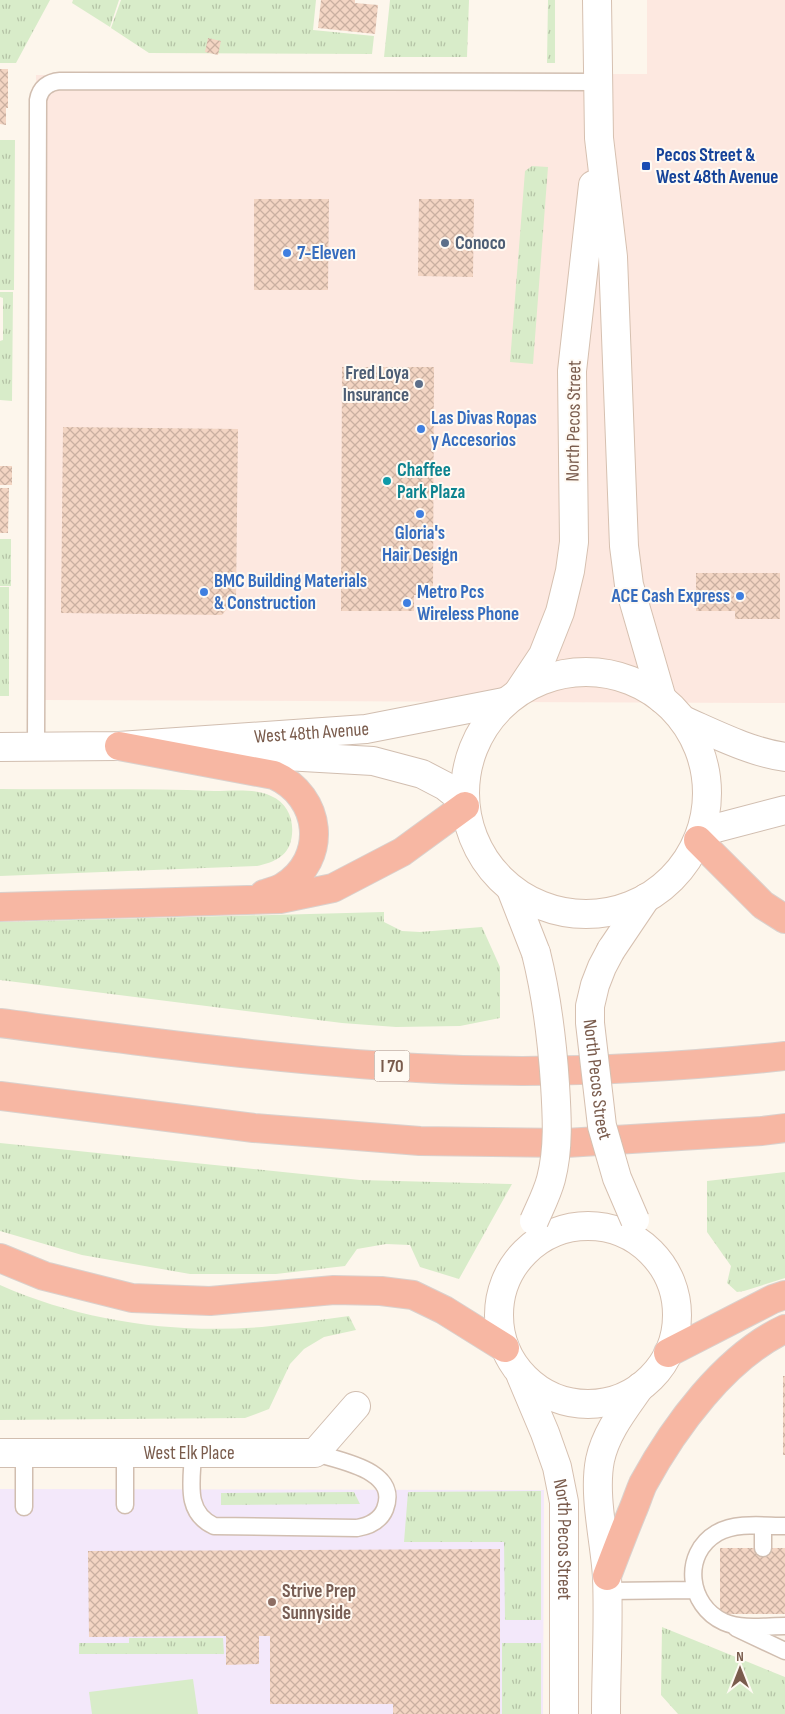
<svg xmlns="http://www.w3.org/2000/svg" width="785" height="1714" viewBox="0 0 785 1714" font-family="'Sofia Sans Condensed',sans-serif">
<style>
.commercial{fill:#fde8e0}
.education{fill:#f3e8fa}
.grass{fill:url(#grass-tufts)}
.garden{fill:#d8ecc9}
.building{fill:url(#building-cross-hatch)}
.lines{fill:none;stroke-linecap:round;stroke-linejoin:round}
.service-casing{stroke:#d1beb0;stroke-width:19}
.minor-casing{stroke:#d1beb0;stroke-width:30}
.tertiary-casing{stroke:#d1beb0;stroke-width:30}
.secondary-casing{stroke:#d6c0b0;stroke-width:30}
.motorway-casing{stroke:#dad1cd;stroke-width:30}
.service{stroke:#fff;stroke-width:16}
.minor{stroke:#fff;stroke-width:28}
.tertiary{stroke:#fff;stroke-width:28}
.secondary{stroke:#fff;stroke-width:28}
.motorway{stroke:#f7b7a3;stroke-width:28}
.secondary-bridge-casing{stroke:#d6c0b0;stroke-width:30;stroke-linecap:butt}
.secondary-bridge{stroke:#fff;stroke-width:28}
.transit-dot{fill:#1a4fb4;stroke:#fffaf3;stroke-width:2}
.service-dot{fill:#5c6f8a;stroke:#fffaf3;stroke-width:2}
.shop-dot{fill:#3f7fe0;stroke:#fffaf3;stroke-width:2}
.culture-dot{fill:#0f9aa8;stroke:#fffaf3;stroke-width:2}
.education-dot{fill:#8d6e63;stroke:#fffaf3;stroke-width:2}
.labels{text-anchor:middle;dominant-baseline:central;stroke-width:4;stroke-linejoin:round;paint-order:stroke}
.shield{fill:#fffaf3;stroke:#a28b7f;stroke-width:1}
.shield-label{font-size:18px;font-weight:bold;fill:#7a5c4d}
.transit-label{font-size:19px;font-weight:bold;fill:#164399;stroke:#fffaf3;text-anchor:start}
.service-label{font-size:19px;font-weight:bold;fill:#4e5e75;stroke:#fffaf3;text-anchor:start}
.shop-label{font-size:19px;font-weight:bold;fill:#366cbe;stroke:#fffaf3;text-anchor:start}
.street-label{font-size:19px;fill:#7a5c4d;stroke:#fffaf3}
.culture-label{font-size:19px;font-weight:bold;fill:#0d838f;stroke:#fffaf3;text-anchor:start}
.education-label{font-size:19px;font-weight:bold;fill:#785e54;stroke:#fffaf3;text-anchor:start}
</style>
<defs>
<pattern id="grass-tufts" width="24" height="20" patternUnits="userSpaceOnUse" patternTransform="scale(1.25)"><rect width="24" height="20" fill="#d8ecc9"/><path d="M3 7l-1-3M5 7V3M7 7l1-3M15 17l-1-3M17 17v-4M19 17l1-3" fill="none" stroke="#b4c2a5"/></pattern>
<pattern id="building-cross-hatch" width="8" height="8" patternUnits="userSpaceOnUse" patternTransform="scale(1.25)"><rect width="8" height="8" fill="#f3d5c3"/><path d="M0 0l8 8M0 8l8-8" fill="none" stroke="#cab0a1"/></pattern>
</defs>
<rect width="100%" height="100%" fill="#fdf6ec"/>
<!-- commercial -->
<path class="commercial" d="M647 0H785V703L43 700 36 75 647 74Z"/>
<!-- education -->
<path class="education" d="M0 1489 544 1490 543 1714H0Z"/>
<!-- grass -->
<path class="grass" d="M0 0H50L16 63H0Z
M73 0H119L110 27 72 3Z
M121 0H316L313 30 374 36 372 54 149 53 111 28Z
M390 0H469L467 57H384Z
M548 0H555V63H547Z
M0 140H15L14 290H0Z
M532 166 548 167 533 364 510 362 525 171Z
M0 292H13L12 401 0 400V341L3 340V298L0 297Z
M0 539H11V586H0Z
M0 587H9V696H0Z
M0 789C71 790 143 788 214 791 231 791 255 788 271 796 290 804 296 825 290 844 285 858 271 863 257 866L0 876Z
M384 912V922L402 931 420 932 482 927 500 967V1018L460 1026 396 1027 342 1023 0 980V922Z
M0 1143 360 1180 512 1184 459 1279 420 1267 410 1245 386 1244 357 1249 345 1266 276 1274H190L82 1255 0 1231Z
M785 1172V1278L744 1291 737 1292 727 1283 731 1266 707 1232V1181Z
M0 1285C81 1321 173 1334 262 1327 291 1324 320 1320 349 1316L356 1330 324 1337 304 1349 290 1364 269 1409 245 1418 0 1420Z
M541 1491V1620H505L504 1542H404L408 1492Z
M354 1492 360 1504 221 1505V1493Z
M662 1627 785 1677V1714H678L661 1695Z
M129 1638H223L224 1654H79V1643H129Z
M502 1643H541V1714H502Z"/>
<!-- garden -->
<path class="garden" d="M193 1679 198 1714H92L89 1692Z"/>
<!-- building -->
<path class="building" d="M321 0H355V3L378 5 375 34 318 28Z
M208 38 221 41 218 55 205 52Z
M0 69H8V108H6V125L0 124Z
M254 199H329L328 290H254Z
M419 199H474L473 277 418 276Z
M342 367H434L433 595H414V611H341Z
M63 427 238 429 236 598 222 615 61 613Z
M0 466H12V485H0Z
M0 488H9L8 533H0Z
M696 573H780V619H735V611H696Z
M783 1376H785V1455H783Z
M720 1548H785V1614H720Z
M500 1549V1714H393V1704H270V1636H259V1664L226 1665V1636L89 1637 88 1551Z"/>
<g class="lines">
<!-- service casing -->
<g class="service-casing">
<path id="service" d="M36 747 38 100C40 88 48 82 60 81L598 82
M125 1453V1505
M193 1453C192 1481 184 1512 214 1526L357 1528C369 1526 380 1521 385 1509 400 1470 340 1461 315 1453
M24 1507V1453
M763 1526V1548
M785 1526C763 1526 737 1522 717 1533 681 1554 688 1606 724 1622 742 1630 766 1626 785 1626
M607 1591 695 1590
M736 1628 785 1651"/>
</g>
<!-- minor casing -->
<g class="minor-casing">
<g id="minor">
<path id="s1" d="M0 1453H315L356 1406"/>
</g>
</g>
<!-- tertiary casing -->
<g class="tertiary-casing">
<g id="tertiary">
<path d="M683 720C715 734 750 752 785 757"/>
<path id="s2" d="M0 747 119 746 366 729 504 702"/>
<path d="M230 753 373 761 422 774 445 786 465 802"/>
<path d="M701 832 785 810"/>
</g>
</g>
<!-- secondary casing -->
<g class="secondary-casing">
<g id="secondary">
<path d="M597 0 599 138 613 257 624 546 629 585 662 699"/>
<circle cx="586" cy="793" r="121"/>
<path d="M519 691 543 655 560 612 570 571 574 542 572 371 593 185"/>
<path d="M511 889 536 953"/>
<path d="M611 950 646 898"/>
<circle cx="588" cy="1315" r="89"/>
<path id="s3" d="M521 1376 545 1433 557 1467 564 1502V1714"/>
<path d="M606 1714C606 1669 609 1623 607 1577 605 1541 593 1496 600 1460 606 1432 624 1410 640 1387"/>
</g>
</g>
<!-- motorway casing -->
<g class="motorway-casing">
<path id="motorway" d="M119 746 274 775C322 796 329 859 283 887 278 890 270 892 264 894
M698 840 763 905 785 919
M0 907 280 899 333 888 402 852 465 806
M0 1023C139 1041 278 1060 417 1068 540 1075 663 1069 785 1056
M0 1096 254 1128 420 1141 566 1143 762 1131 785 1128
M0 1258 44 1276 132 1298 210 1301 334 1290 381 1291 413 1295 444 1310 505 1348
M668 1353 773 1299 785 1295
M607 1576C615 1555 623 1534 632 1512 636 1503 639 1493 643 1484 674 1427 725 1357 785 1329"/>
</g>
<!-- service -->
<use href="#service" class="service"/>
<!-- minor -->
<use href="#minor" class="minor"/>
<!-- tertiary -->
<use href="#tertiary" class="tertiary"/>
<!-- secondary -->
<use href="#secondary" class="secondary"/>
<!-- motorway -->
<use href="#motorway" class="motorway"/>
<!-- secondary-bridge casing -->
<g class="secondary-bridge-casing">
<g id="secondary-bridge">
<path id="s4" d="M611 950 602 967 595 985 590 1006V1023L602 1126 617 1178 635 1220"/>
<path d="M534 1221C540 1207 547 1194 551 1179 559 1148 557 1116 555 1084 552 1039 547 997 536 953"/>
</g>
</g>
<!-- secondary-bridge -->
<use href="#secondary-bridge" class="secondary-bridge"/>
</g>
<!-- markers -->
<rect class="transit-dot" x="641" y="161" width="10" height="10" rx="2.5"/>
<g class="service-dot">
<circle cx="445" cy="243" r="5"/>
<circle cx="419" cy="384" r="5"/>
</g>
<g class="shop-dot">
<circle cx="287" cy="253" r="5"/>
<circle cx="421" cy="429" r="5"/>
<circle cx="420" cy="514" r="5"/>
<circle cx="204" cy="592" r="5"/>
<circle cx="740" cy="596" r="5"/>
<circle cx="407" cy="603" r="5"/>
</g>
<circle class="culture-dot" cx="387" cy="481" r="5"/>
<circle class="education-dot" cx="272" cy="1602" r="5"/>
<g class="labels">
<!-- shield labels -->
<rect class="shield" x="374.5" y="1050.5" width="35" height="31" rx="4"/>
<g class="shield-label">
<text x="392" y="1066">I 70</text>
</g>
<!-- transit labels -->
<g class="transit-label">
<text x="656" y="155">Pecos Street &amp;<tspan x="656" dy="22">West 48th Avenue</tspan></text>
</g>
<!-- service labels -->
<g class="service-label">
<text x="455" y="243">Conoco</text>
<text x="409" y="373" text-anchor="end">Fred Loya<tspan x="409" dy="22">Insurance</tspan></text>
</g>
<!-- shop labels -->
<g class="shop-label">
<text x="297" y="253">7-Eleven</text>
<text x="431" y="418">Las Divas Ropas<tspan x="431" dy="22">y Accesorios</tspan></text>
<text x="420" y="533" text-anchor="middle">Gloria's<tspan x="420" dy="22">Hair Design</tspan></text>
<text x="214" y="581">BMC Building Materials<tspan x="214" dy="22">&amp; Construction</tspan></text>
<text x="417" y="592">Metro Pcs<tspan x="417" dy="22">Wireless Phone</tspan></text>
<text x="730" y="596" text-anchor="end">ACE Cash Express</text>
</g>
<!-- street labels -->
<g class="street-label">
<text transform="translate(574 421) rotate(-89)">North Pecos Street</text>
<text stroke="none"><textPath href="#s2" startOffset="312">West 48th Avenue</textPath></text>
<text stroke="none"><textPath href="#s4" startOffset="134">North Pecos Street</textPath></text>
<text stroke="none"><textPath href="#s1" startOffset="189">West Elk Place</textPath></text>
<text stroke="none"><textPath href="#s3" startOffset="171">North Pecos Street</textPath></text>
</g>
<!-- culture labels -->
<g class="culture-label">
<text x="397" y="470">Chaffee<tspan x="397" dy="22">Park Plaza</tspan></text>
</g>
<!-- education labels -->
<g class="education-label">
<text x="282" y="1591">Strive Prep<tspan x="282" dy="22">Sunnyside</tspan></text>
</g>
</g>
<!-- north arrow -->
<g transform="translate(740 1669)" stroke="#fffaf3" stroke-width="4" paint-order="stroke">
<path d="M0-4L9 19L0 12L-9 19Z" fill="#7a5c4d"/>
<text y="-8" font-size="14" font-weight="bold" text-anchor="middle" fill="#7a5c4d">N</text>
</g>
</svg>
